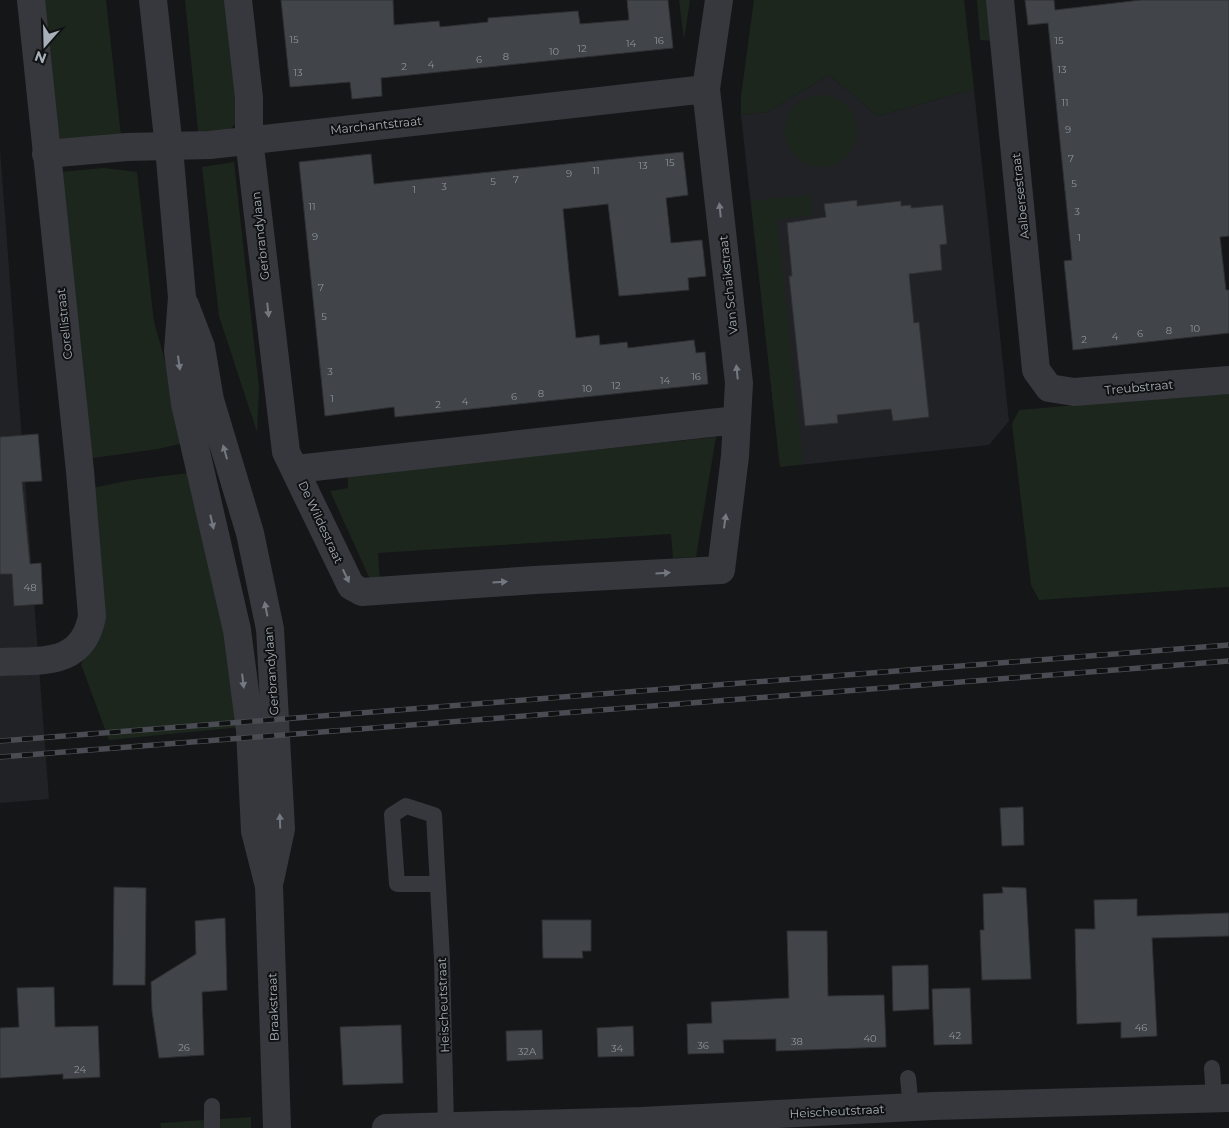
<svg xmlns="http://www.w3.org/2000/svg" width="1229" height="1128" viewBox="0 0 1229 1128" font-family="Montserrat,sans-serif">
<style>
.built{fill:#212225}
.green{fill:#1d261d}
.building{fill:#414448;stroke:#2f3034}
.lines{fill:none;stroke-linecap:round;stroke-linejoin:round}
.service{stroke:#36383d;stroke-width:16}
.minor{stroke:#36383d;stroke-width:28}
.tertiary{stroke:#36383d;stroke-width:28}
.rail-casing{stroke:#494c52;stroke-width:5.5}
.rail{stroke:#101113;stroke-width:4;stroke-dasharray:11;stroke-linecap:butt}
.oneway{fill:#747981}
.labels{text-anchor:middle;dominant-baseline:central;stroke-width:4;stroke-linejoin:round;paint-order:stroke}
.number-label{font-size:10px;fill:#8e949c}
.street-label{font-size:12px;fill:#a7afb8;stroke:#101113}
</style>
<rect width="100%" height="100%" fill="#151618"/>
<!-- built -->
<path class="built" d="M829 75 878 116 974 89 1009 421 989 445 780 467 741 115 767 112Z
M0 149 49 799 0 803Z"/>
<!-- green -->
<path class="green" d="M41 0H106L121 136 54 141Z
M185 0H232L236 123 227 133 199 140Z
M679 0H690L684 40Z
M754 0H964L974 89 878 116 829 75 767 112 741 115V96Z
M977 0H989L993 41 980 40Z
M785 131a36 36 0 1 1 72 0a36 36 0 1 1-72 0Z
M234 162 259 388 257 432 219 316 202 167Z
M104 168 137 172 154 322 188 442 158 449 78 460 60 172Z
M811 195 813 215 777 219 803 464 780 467 751 201Z
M1229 392V587L1039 600 1031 585 1012 424 1019 410Z
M716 437 696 557 673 558 671 534 378 553 380 582 370 579 330 491 348 488V476Z
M197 472 242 727 109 740 81 664 93 646 81 490 132 480Z
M251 1117V1128H161L160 1123Z"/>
<!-- building -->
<path class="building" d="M281 0H393L394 25 439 21 440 27 488 22V18L578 11 580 24 629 20 627 0H668L673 48 381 78 382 96 352 99 350 82 290 87Z
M1025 0H1054L1055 10 1141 0H1229V236L1220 237 1226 290H1229V333L1073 350 1064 261 1072 260 1048 23 1028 25Z
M683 152 688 195 666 198 671 243 702 240 706 276 688 278 689 290 619 296 608 204 563 209 569 272 576 338 599 335 600 345 627 342 628 348 694 340 696 353 705 352 708 384 395 417 394 407 325 416 299 162 371 154 374 184Z
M857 200V206L901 201V206L911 205V208L943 205 947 244 940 245 942 270 909 274 914 323 919 322 929 417 893 421 891 409 837 415 838 423 805 426 789 276H792L787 223 826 217 824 204Z
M38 434 42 481 22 482 30 564 41 563 43 604 14 606 12 574H0V437Z
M1023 807 1024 845 1002 846 1000 808Z
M114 887 146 888 145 985H113Z
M1002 887 1026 888 1031 979 982 980 980 930H984L983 894 1003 893Z
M1137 899V916L1229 913V936L1152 938 1157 1036 1121 1038V1022L1077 1024 1075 929H1095L1094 900Z
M225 918 227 990 202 992 204 1055 159 1058 152 1011 151 982 196 954 195 921Z
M542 920H591V951H582L583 958H543Z
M787 931H827L828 996 884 995 886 1047 776 1051V1039L723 1040 724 1053 688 1054 687 1024 712 1023 711 1002 789 998Z
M928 965 929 1009 893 1011 892 966Z
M54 987 55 1027 98 1026 100 1077 63 1079V1074L0 1078V1028L19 1027 17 988Z
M970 988 972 1044 934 1045 932 989Z
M401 1025 403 1083 343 1085 340 1027Z
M633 1026 634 1056 598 1057 597 1028Z
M542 1030 543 1059 507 1061 506 1031Z"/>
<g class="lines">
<!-- service -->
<path class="service" d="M438 884H397L392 815 406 806 434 815 442 959 446 1125
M1212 1068 1214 1098
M908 1078 911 1108
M212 1106V1128"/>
<!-- minor -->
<path class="minor" d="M238 0 249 98V139L286 452 351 586 362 592 535 580 721 570 735 456 739 383 706 89 719 0
M1000 0 1036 370 1049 388 1074 392 1229 380
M46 154 127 147 210 145 706 89
M296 469 737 420
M0 662C41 660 83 667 92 616L80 471 31 0
M386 1128 642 1121 933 1106 1229 1098"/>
<!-- tertiary -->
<path class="tertiary" d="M153 0 169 148 182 297 178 351 185 404 237 630 250 730 255 831 269 886 277 1128
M185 305 201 347 210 400 250 533 270 629 281 829 270 880"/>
<!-- rail casing -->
<g class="rail-casing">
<path id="rail" d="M0 741 1229 645
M0 757 1229 661"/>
</g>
<!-- rail -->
<use href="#rail" class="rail"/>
</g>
<!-- one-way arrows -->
<defs><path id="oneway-solid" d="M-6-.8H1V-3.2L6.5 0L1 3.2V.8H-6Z" transform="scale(1.25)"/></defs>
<g class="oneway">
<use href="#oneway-solid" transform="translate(720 210) rotate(-96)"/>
<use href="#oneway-solid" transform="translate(268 310) rotate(84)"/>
<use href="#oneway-solid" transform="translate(179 363) rotate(82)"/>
<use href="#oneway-solid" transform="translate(737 372) rotate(-96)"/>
<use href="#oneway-solid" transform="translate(225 452) rotate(-106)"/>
<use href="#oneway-solid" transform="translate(725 521) rotate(-82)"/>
<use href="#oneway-solid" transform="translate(212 522) rotate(77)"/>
<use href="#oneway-solid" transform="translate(663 573) rotate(-3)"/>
<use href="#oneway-solid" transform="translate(346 576) rotate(65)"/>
<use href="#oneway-solid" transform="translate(500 582) rotate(-4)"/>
<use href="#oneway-solid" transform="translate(266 609) rotate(-101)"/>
<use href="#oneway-solid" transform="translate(243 681) rotate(83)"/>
<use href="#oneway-solid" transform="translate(280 821) rotate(-92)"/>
</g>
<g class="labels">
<!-- number labels -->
<g class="number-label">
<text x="294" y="39">15</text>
<text x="659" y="40">16</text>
<text x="1059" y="40">15</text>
<text x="631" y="43">14</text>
<text x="582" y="48">12</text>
<text x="554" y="51">10</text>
<text x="506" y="56">8</text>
<text x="479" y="59">6</text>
<text x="431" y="64">4</text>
<text x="404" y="66">2</text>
<text x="1062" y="69">13</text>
<text x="298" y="72">13</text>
<text x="1065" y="102">11</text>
<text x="1068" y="129">9</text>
<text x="1071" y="158">7</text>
<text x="670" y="162">15</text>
<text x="643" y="165">13</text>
<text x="596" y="170">11</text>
<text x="569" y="173">9</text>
<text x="516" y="179">7</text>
<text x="493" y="181">5</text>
<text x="1074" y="183">5</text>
<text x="444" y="186">3</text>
<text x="414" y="189">1</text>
<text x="312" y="206">11</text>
<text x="1077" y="211">3</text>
<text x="315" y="236">9</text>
<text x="1079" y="237">1</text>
<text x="321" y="287">7</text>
<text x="324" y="316">5</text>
<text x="1195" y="328">10</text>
<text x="1169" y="330">8</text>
<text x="1140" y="333">6</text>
<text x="1115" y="336">4</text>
<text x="1084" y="339">2</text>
<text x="330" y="371">3</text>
<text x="696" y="376">16</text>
<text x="665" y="380">14</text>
<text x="616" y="385">12</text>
<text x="587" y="388">10</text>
<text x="541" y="393">8</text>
<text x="514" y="396">6</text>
<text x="332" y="398">1</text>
<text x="465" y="401">4</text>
<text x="438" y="404">2</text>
<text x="30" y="587">48</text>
<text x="1141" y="1027">46</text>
<text x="955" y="1035">42</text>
<text x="870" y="1038">40</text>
<text x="797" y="1041">38</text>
<text x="703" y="1045">36</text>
<text x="184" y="1047">26</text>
<text x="617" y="1048">34</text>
<text x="527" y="1051">32A</text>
<text x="80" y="1069">24</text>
</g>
<!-- street labels -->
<g class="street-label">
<text transform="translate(376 125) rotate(-6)">Marchantstraat</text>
<text transform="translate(1020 196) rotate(-96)">Aalbersestraat</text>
<text transform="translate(260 236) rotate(-96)">Gerbrandylaan</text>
<text transform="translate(728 285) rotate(-96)">Van Schaikstraat</text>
<text transform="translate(64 324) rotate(-96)">Corellistraat</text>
<text transform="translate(1139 387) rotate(-5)">Treubstraat</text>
<text transform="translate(321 522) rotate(65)">De Wildestraat</text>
<text transform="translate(271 671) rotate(-94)">Gerbrandylaan</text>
<text transform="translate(443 1005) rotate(-92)">Heischeutstraat</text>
<text transform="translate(273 1007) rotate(-92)">Braakstraat</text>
<text transform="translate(837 1111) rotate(-3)">Heischeutstraat</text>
</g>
</g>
<!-- north arrow -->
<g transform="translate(45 45) rotate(200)" stroke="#101113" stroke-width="4" paint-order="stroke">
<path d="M0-4L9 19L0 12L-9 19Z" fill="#a7afb8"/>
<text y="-8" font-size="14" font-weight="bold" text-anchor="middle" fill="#a7afb8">N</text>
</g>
</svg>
